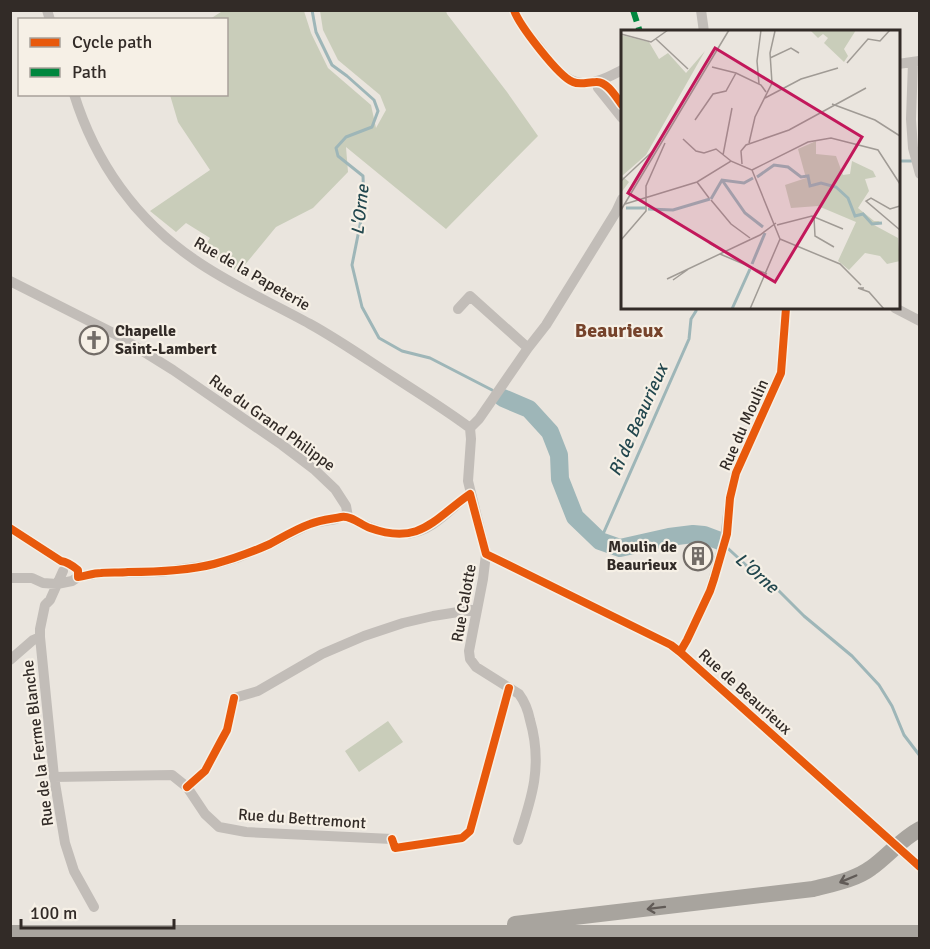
<svg xmlns="http://www.w3.org/2000/svg" width="930" height="949" viewBox="0 0 930 949" font-family="Signika,sans-serif">
<style>
.green{fill:#c9cdba}
.lines{fill:none;stroke-linecap:round;stroke-linejoin:round}
.stream{stroke:#9eb6b8;stroke-width:3}
.river{stroke:#9eb6b8;stroke-width:18}
.minor{stroke:#c2bdb8;stroke-width:10}
.highway{stroke:#a8a49e;stroke-width:16}
.quiet{stroke:#00873e;stroke-width:6;stroke-dasharray:12 6;stroke-linecap:butt}
.cycleway-casing{stroke:#f6f0e6;stroke-width:11}
.cycleway{stroke:#e8590c;stroke-width:8}
.oneway{stroke:#615b57}
.labels{text-anchor:middle;dominant-baseline:central;stroke-width:4.5;stroke-linejoin:round;paint-order:stroke}
.street-label{font-size:16px;fill:#322b27;stroke:#f6f0e6}
.poi-label{font-size:16px;font-weight:bold;fill:#322b27;stroke:#f6f0e6;text-anchor:start}
.water-label{font-size:18px;font-style:italic;fill:#22474e;stroke:#f6f0e6}
.quarter-label{font-size:20px;font-weight:bold;fill:#76432b;stroke:#f6f0e6}
.inset-river{fill:none;stroke:#9eb6b8;stroke-width:3}
.inset-road{fill:none;stroke:#a09b95;stroke-width:1.5}
.view{fill:#c2185b;fill-opacity:0.15;stroke:#c2185b;stroke-width:3}
.inset-edge{fill:none;stroke:#322b27;stroke-width:3}
</style>
<rect width="100%" height="100%" fill="#eae5de"/>
<!-- green -->
<path class="green" d="M224 10 304 11 311 33 328 68 371 105 376 128 386 110 380 95 338 60 323 30 320 11H446L447 14 507 92 538 136 446 229 346 147 348 172 313 208 276 227 239 272 202 251 210 238 186 223 176 232 150 211 210 170 178 122 170 95 226 94V20L210 19Z
M388 721 403 742 359 772 345 751Z"/>
<g class="lines">
<!-- stream -->
<path class="stream" d="M312 10 316 32 332 65 347 76 374 100 378 111 372 127 346 137 336 148 338 156 363 176 364 205 352 265 362 307 379 338 402 351 430 358 492 390
M898 161H911
M600 541 689 339 691 319 696 311V308
M720 541 748 567 768 580 804 616 852 656 879 685 892 706 904 735 920 756"/>
<!-- river -->
<path class="river" d="M503 398 529 409 550 432 559 455 560 479 575 517 600 541 620 548 669 537 693 534 704 535 720 541"/>
<!-- minor -->
<path class="minor" d="M47 10 50 20
M514 10C519 24 529 35 538 46 553 65 568 91 597 81 606 79 614 74 622 70
M701 10 704 32
M913 62 911 119 913 148 920 174
M898 64 919 61
M597 81 598 88 622 118
M597 81 606 85 622 105
M74 94C95 162 136 220 195 260 231 285 272 303 310 324 339 340 366 359 394 377 420 394 446 410 470 428
M10 281 117 335 173 370 282 445 315 470 335 489 346 506 348 517C376 532 405 543 433 524 447 515 457 503 470 494
M895 308 920 321
M458 309 470 296 528 348
M470 428 471 439 468 481 486 554 671 645 680 652 920 867
M470 428 479 419 528 348 546 325 616 212 622 199
M10 528 61 561C68 562 73 566 78 570V577
M725 539 730 498 736 473 781 373 786 308
M486 554 483 579 469 651 470 659 476 667 519 694C525 702 528 710 530 720 543 765 532 798 518 840
M63 571 50 600 45 605 40 629V637L54 777 65 843 74 871 94 907
M10 578H32L43 583 57 584 72 581 78 577 100 573 160 572 211 565 236 558 268 545 312 523 336 519 343 516 348 517
M680 652 687 640 710 591 722 549
M10 660 33 640 40 637
M234 698 258 691 322 654 364 636 403 623 433 616 477 609
M54 777 172 775 187 787 205 814 219 827 246 832 392 839"/>
<!-- highway -->
<path class="highway" d="M515 924 813 889C832 884 855 880 871 868 888 856 901 839 920 829
M10 933H920"/>
<!-- quiet -->
<path class="quiet" d="M633 10 640 32"/>
<!-- cycleway casing -->
<g class="cycleway-casing">
<path id="cycleway" d="M514 10C519 25 559 77 573 82 580 85 588 82 596 82 607 81 616 97 622 105
M10 528 61 561C68 562 73 566 78 570V577C86 576 93 573 101 573 110 572 119 573 128 572 157 572 186 571 214 564 233 559 252 552 270 544 283 537 296 529 310 524 320 520 331 519 341 517 351 515 361 525 370 528 420 546 434 519 470 494L486 554 671 645 680 652 920 867
M680 652 687 640 710 591 714 579 727 534 730 498 736 473 781 373 786 308
M187 787 205 771 221 741 227 730 234 698
M392 839 395 848 462 838 470 831 509 688"/>
</g>
<!-- cycleway -->
<use href="#cycleway" class="cycleway"/>
</g>
<!-- one-way arrows -->
<defs><path id="oneway-shaft" d="M-6 0H5M1.5-3L5.5 0L1.5 3" fill="none" stroke-width="1.6" stroke-linecap="round" stroke-linejoin="round" transform="scale(1.5)"/></defs>
<g class="oneway">
<use href="#oneway-shaft" transform="translate(848 879) rotate(157)"/>
<use href="#oneway-shaft" transform="translate(656 908) rotate(173)"/>
</g>
<!-- icons -->
<defs>
<g id="church-ring" transform="scale(1.5)"><circle r="9.5" fill="#f6f0e6" stroke="#726c67" stroke-width="1.5"/><path d="M-1.2-6h2.4v3.5h3.3v2.4h-3.3V6h-2.4V-.1h-3.3v-2.4h3.3Z" fill="#726c67"/></g>
<g id="building-ring" transform="scale(1.5)"><circle r="9.5" fill="#f6f0e6" stroke="#726c67" stroke-width="1.5"/><path d="M-4-6H4V6H1V3H-1V6H-4ZM-2.5-4.3h1.7v1.8h-1.7ZM.8-4.3h1.7v1.8H.8ZM-2.5-1h1.7V.8h-1.7ZM.8-1h1.7V.8H.8Z" fill="#726c67"/></g>
</defs>
<g fill-rule="evenodd">
<use href="#church-ring" x="94" y="340"/>
<use href="#building-ring" x="698" y="556"/>
</g>
<g class="labels">
<!-- street labels -->
<g class="street-label">
<text transform="translate(252 274) rotate(30)">Rue de la Papeterie</text>
<text transform="translate(272 423) rotate(36)">Rue du Grand Philippe</text>
<text transform="translate(744 425) rotate(-66)">Rue du Moulin</text>
<text transform="translate(464 603) rotate(-80)">Rue Calotte</text>
<text transform="translate(745 692) rotate(42)">Rue de Beaurieux</text>
<text transform="translate(38 743) rotate(-97)">Rue de la Ferme Blanche</text>
<text transform="translate(302 819) rotate(4)">Rue du Bettremont</text>
</g>
<!-- poi labels -->
<g class="poi-label">
<text x="115" y="331">Chapelle<tspan x="115" dy="18">Saint-Lambert</tspan></text>
<text x="677" y="547" text-anchor="end">Moulin de<tspan x="677" dy="18">Beaurieux</tspan></text>
</g>
<!-- water labels -->
<g class="water-label">
<text transform="translate(360 210) rotate(-84)">L'Orne</text>
<text transform="translate(638 420) rotate(-66)">Ri de Beaurieux</text>
<text transform="translate(757 573) rotate(41)">L'Orne</text>
</g>
<!-- quarter labels -->
<g class="quarter-label">
<text x="619" y="330">Beaurieux</text>
</g>
</g>
<!-- overview -->
<g transform="translate(621 30)">
<rect width="279" height="279" fill="#eae5de"/>
<path d="M189 0H235L223 19 227 26 223 32 203 13 207 8 202 4 197 8ZM0 5 28 12 38 29 47 23 65 43 84 21 25 125 1 146 8 152 0 163ZM195 111V124L215 126 222 145 229 144 231 131 252 141 255 147 244 149 248 161 237 178 253 191H259L253 195 277 208 279 231 266 234 259 226 244 223 228 240 217 231 235 192 197 176 170 178 164 155 185 148 177 119Z" fill="#c9cdba"/>
<path class="inset-river" d="M136 147 153 135 167 137 180 147 187 146 189 156 200 153 215 157 227 168 234 186 242 184 251 194 261 193M101 150 124 183 142 197M90 169 101 150 123 153 132 148M5 178H24M27 179 52 180 89 169M131 234 144 203M111 279 129 239"/>
<path class="inset-road" d="M0 4 30 12 47 0M35 9 67 39M149 28 170 18 178 23M226 33 247 9 259 11 269 0M91 37 115 43 140 55 145 62M138 54 136 31 140 0M144 68 180 49 217 38M211 74 254 90 279 106M74 90 92 64 105 61 115 43M62 109 75 121 83 123 95 119 110 131M128 113 134 87 151 53 149 23 154 1M102 125 111 78M121 134 120 121 125 115 168 100 245 58M131 140 187 112 210 108 257 120 279 154M0 151 32 121M76 152 88 168M90 170 110 194 129 208M4 174 76 152 110 131 131 140 159 209 129 279M279 176 269 179 250 168 245 171 279 200M0 180 108 0M193 187 194 206 213 217M156 195 191 186 222 199M159 209 219 234 240 255M0 210 25 181V156L44 113M88 213 104 222M99 224 146 244M46 249 139 205 155 193M52 250 69 238M243 258H237L248 262 263 279"/>
<path class="view" d="M94 18 241 107 154 252 7 163Z"/>
<rect width="279" height="279" class="inset-edge"/>
</g>
<!-- border -->
<rect width="930" height="949" fill="none" stroke="#322b27" stroke-width="24"/>
<!-- legend -->
<rect x="18" y="18" width="210" height="78" fill="#f6f0e6" stroke="#a8a19a" stroke-width="1.5"/>
<rect x="30" y="38" width="30" height="9" fill="#e8590c" stroke="#a8a19a" stroke-width="1.5"/>
<text x="72" y="48" font-size="18" fill="#322b27">Cycle path</text>
<rect x="30" y="68" width="30" height="9" fill="#00873e" stroke="#a8a19a" stroke-width="1.5"/>
<text x="72" y="78" font-size="18" fill="#322b27">Path</text>
<!-- scale -->
<path d="M21 919v9h153v-9" fill="none" stroke="#322b27" stroke-width="3"/>
<text x="30" y="919" font-size="18" fill="#322b27" stroke="#f6f0e6" stroke-width="4.5" paint-order="stroke">100 m</text>
</svg>
